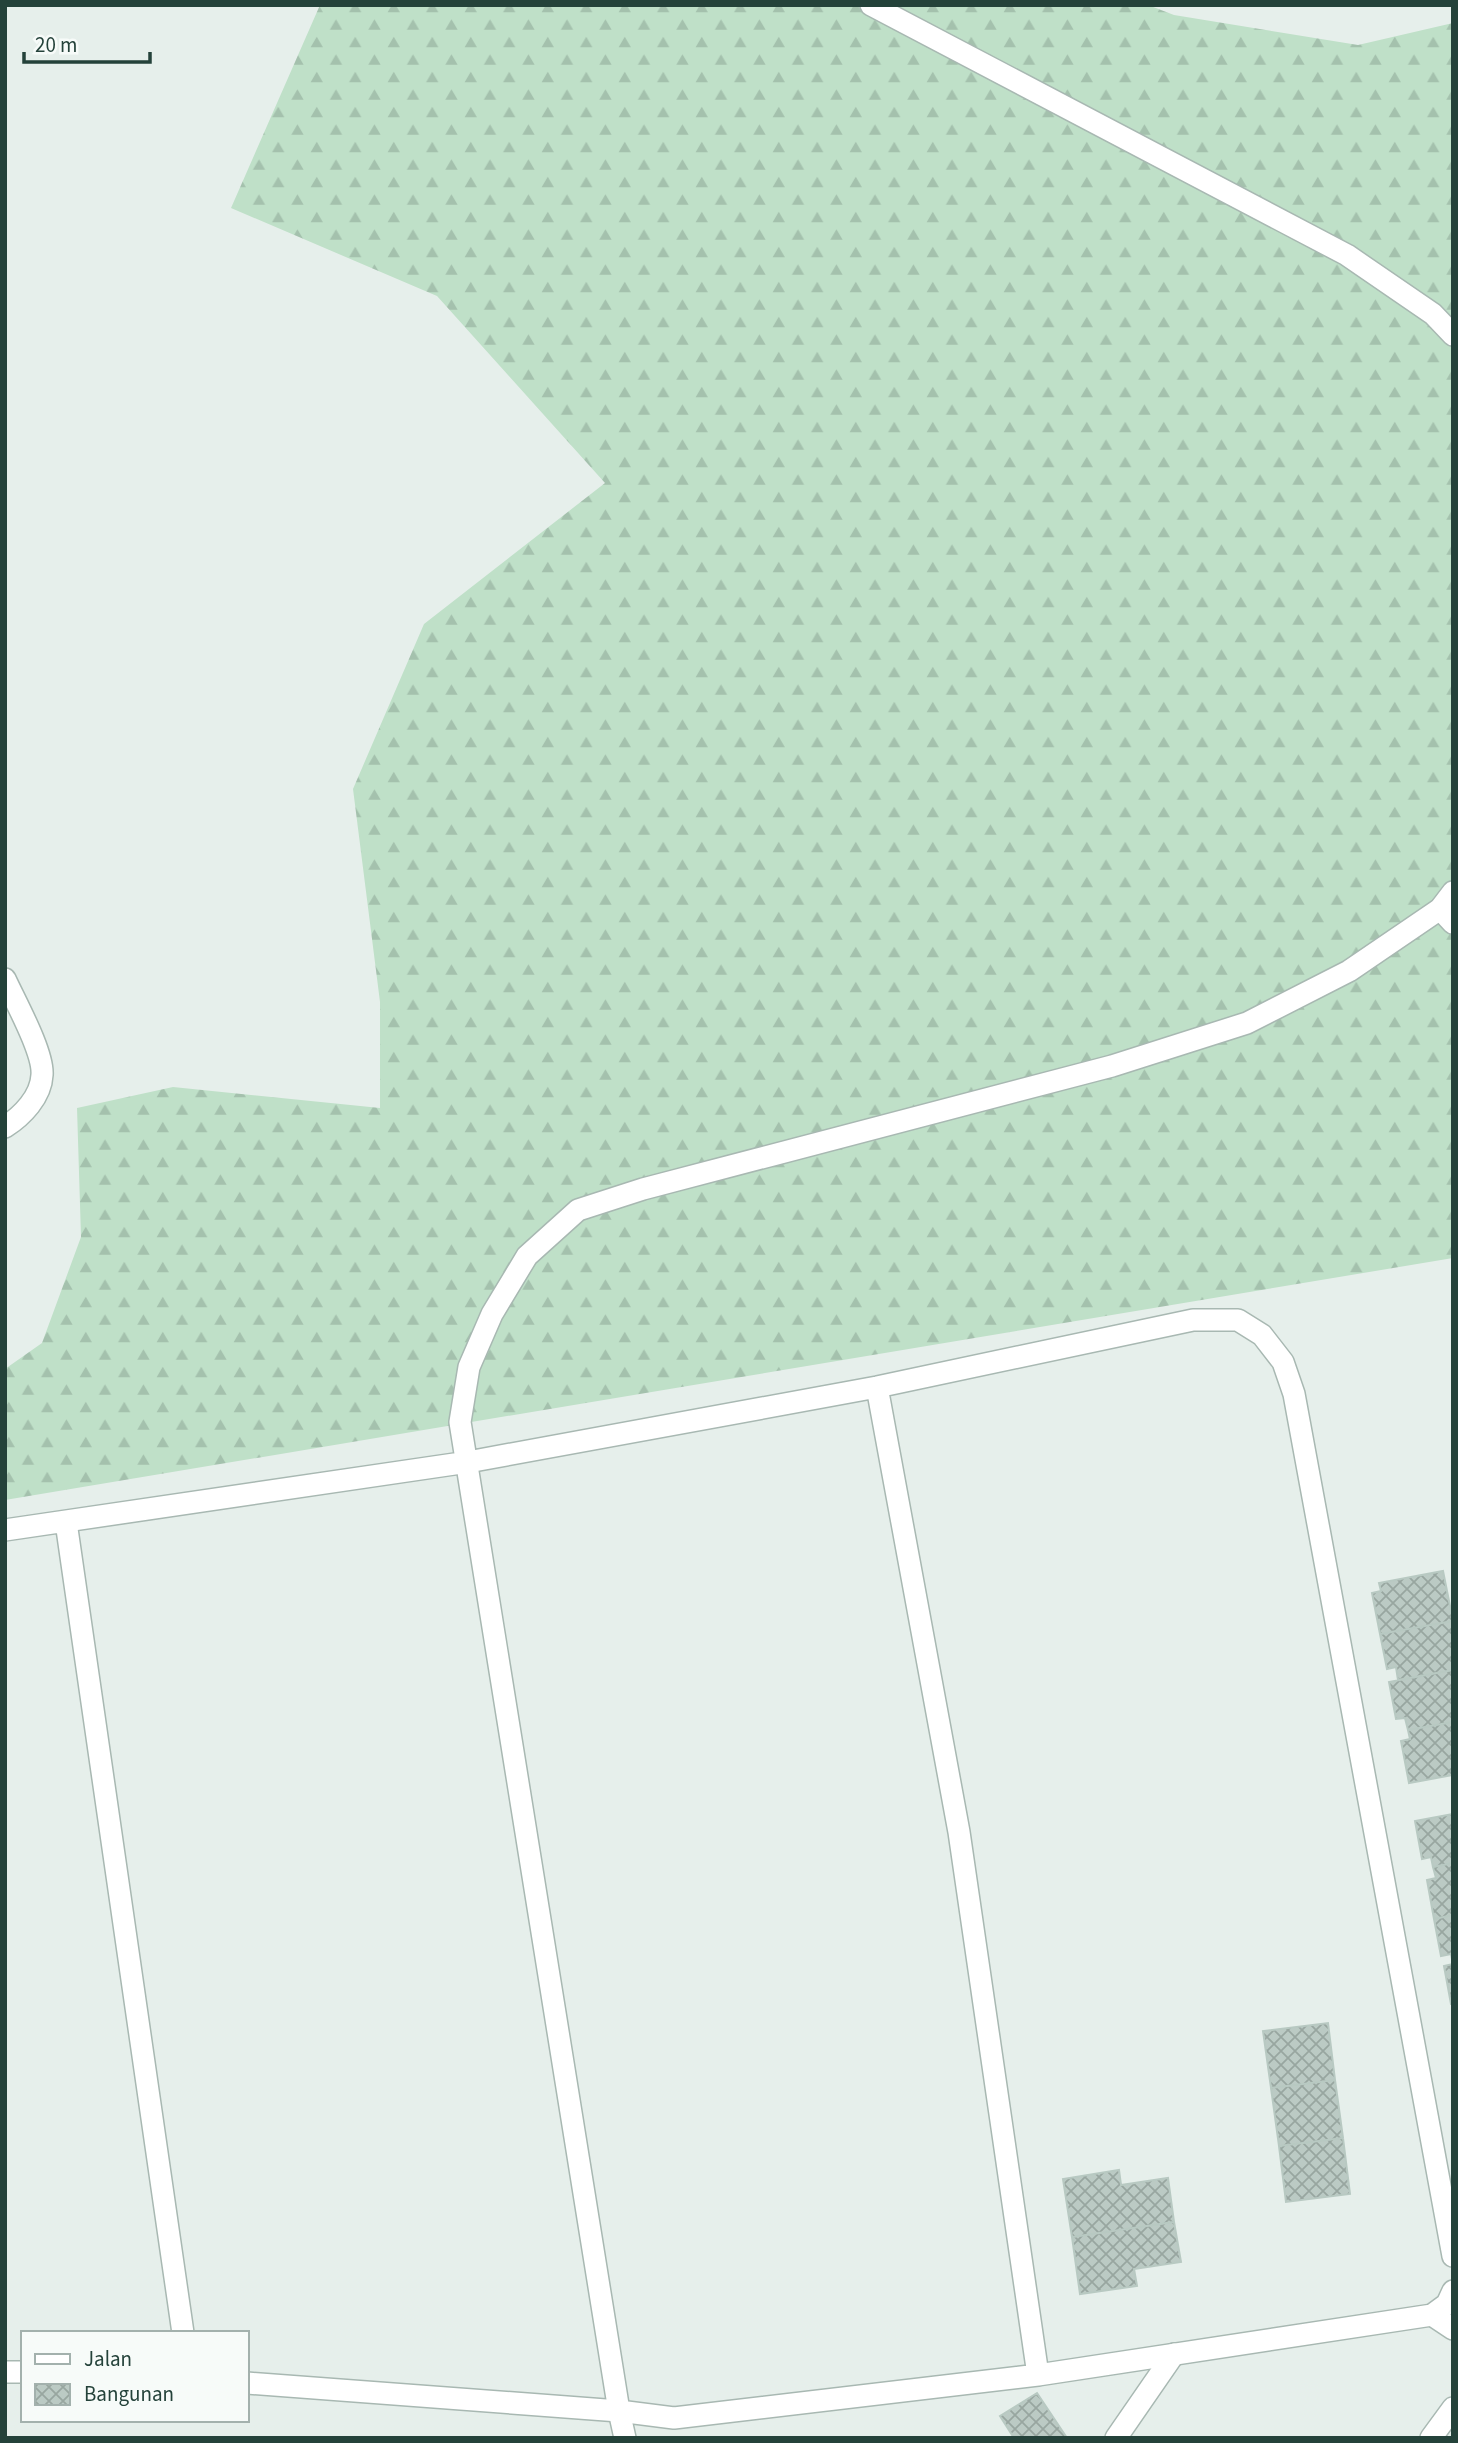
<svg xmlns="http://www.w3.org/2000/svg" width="1458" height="2443" viewBox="0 0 1458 2443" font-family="'Source Sans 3',sans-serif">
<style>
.forest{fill:url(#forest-firs)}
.building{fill:url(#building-cross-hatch);stroke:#b8c9c2;stroke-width:2}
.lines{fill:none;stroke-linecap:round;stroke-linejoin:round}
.lane-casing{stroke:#a8b8b2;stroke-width:24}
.street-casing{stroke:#a8b8b2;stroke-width:24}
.lane{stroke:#fff;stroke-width:21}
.street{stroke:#fff;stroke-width:21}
</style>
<defs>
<pattern id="forest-firs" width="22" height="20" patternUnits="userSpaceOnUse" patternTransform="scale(1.75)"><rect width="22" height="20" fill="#bfe0c8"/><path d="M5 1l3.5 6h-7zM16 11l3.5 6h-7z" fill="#a4c1ad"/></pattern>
<pattern id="building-cross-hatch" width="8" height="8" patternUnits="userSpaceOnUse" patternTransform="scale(1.75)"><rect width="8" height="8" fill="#bbcac4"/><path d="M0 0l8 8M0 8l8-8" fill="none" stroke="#98a6a0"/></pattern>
</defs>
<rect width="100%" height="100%" fill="#e6efeb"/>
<!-- forest -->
<path class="forest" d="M320 5H1148L1174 15 1358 45 1453 23V1258L5 1500V1369L42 1343 81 1237 77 1108 173 1087 380 1108V1002L353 789 424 624 605 483 437 296 231 208Z"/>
<!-- building -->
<path class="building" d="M1443 1571 1453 1621 1380 1634 1372 1593 1381 1591 1379 1583Z
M1453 1621V1670L1398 1680 1396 1667 1387 1669 1380 1634Z
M1453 1670V1722L1408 1730 1405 1718 1396 1719 1389 1682Z
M1453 1722V1775L1409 1783 1401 1741 1410 1739 1408 1730Z
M1453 1814V1863L1433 1867 1431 1857 1422 1859 1415 1821Z
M1453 1863V1915L1434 1919 1427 1880 1436 1878 1433 1867Z
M1453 1915V1964L1451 1954 1441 1956 1434 1919Z
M1453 1964V2004H1451L1444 1966Z
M1328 2023 1335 2080 1271 2088 1263 2031Z
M1335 2080 1343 2138 1279 2146 1271 2088Z
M1343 2138 1350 2194 1286 2202 1279 2146Z
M1119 2170 1121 2185 1168 2178 1174 2222 1072 2237 1063 2179Z
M1174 2222 1181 2262 1134 2269 1137 2286 1080 2294 1072 2237Z
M1037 2393 1067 2438H1014L1000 2416Z"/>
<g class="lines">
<!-- lane casing -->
<g class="lane-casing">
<path id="lane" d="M1440 909 1453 923
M5 979C15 1001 44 1053 42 1075 41 1097 22 1116 5 1127
M1432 2315 1453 2329
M619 2411 625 2438
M1116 2438 1174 2354
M1431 2438 1453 2408"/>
</g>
<!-- street casing -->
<g class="street-casing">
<path id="street" d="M871 5 1347 255 1433 314 1453 335
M877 1387 959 1832 1038 2375
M66 1522 183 2333
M5 1530 468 1462 877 1387 1193 1320H1238L1262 1335 1283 1362 1294 1394 1453 2256
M5 2372H23
M247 2383 619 2411 674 2418 1038 2375 1432 2315 1447 2304 1453 2291
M619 2411 460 1422 469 1367 492 1314 527 1256 578 1210 643 1189 1112 1066 1247 1023 1349 971 1440 909 1453 892"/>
</g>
<!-- lane -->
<use href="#lane" class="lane"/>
<!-- street -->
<use href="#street" class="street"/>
</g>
<!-- border -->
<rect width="1458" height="2443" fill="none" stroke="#24423a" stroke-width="14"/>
<!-- legend -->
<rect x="21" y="2331" width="228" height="91" fill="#f7fbf9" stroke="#a3b1ad" stroke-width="2"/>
<rect x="35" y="2354" width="35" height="10" fill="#ffffff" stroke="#a3b1ad" stroke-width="2"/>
<text x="84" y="2366" font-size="21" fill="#24423a">Jalan</text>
<rect x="35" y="2384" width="35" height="21" fill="url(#building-cross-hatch)" stroke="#a3b1ad" stroke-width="2"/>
<text x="84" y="2401" font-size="21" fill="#24423a">Bangunan</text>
<!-- scale -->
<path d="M24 52v10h126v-10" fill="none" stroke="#24423a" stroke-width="3.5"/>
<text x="35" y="52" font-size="21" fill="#24423a" stroke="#f7fbf9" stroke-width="5" paint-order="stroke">20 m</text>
</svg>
